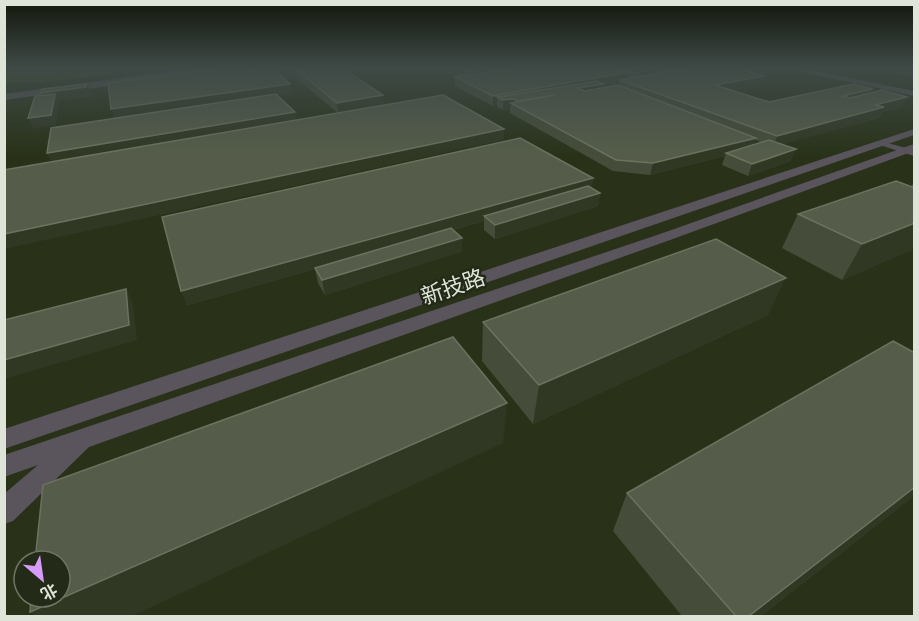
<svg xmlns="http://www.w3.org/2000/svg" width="919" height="621" viewBox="0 0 919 621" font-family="Signika,'Noto Sans SC',sans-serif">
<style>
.built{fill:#293219;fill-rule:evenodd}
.green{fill:#394b10}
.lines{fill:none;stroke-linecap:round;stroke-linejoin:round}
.minor{fill:#5a545d;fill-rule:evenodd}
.tertiary{fill:#5a545d;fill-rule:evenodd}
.wall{fill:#454c39;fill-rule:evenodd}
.shaded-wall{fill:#303824}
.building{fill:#555d4a;stroke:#6b7260;stroke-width:1.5}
.labels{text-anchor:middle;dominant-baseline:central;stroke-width:5;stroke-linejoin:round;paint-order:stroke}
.street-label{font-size:22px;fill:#dfe4d8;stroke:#232a17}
</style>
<rect width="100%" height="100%" fill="#232a17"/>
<!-- built -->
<path class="built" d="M4 68H914V616H5ZM24 561H60V597H24Z"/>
<!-- green -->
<path class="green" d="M5 68H105V75L34 83 6 82H5Z"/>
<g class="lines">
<!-- minor -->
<path class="minor" d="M880 141 914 150V156L880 145Z"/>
<!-- tertiary -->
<path class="tertiary" d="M194 68H218L136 80 132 83 4 100V94Z
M785 68H801L914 91V96Z
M914 129V135L4 449V429Z
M914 144V151L670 240 89 447 13 521 4 524V494L38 465 4 477V455L660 234Z"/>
</g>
<!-- wall -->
<path class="wall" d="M294 68 384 105 338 113 295 77Z
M457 68H737L764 76 761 85 732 91 769 102 871 93 902 107 882 112 879 118 782 144 791 161 748 176 722 165 725 156 650 175 613 171 510 113V109L503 110 497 107V105L493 106 455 86V77H460L457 75ZM619 82V86L602 88 603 85ZM755 140 761 142 754 145Z
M876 68H915V77Z
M593 178 591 188 600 193 598 206 495 239 484 230V221L453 230 462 251 325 295 318 283 315 269 188 305 181 291Z
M915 181V248L842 280 782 248 798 214 911 186Z
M768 315 533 424 482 361 483 322Z
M915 353V495L761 616H682L613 531 627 493Z"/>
<!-- shaded-wall -->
<path class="shaded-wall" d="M491 68H531L468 80V72Z
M659 68H708L639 80 641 71Z
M630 72 629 81 620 80 619 82 603 85 601 93 517 107 518 101 514 99 513 105 511 103 510 109 503 110V100L497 97V105L493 106V96Z
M764 76 761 85 712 95 715 85Z
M87 84 91 93V97L59 101 60 103 56 125 34 129 28 118 45 102 40 93Z
M290 84 292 93 115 119 111 109Z
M873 89 868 98 838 106 843 96Z
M383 95 384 105 338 113 337 103Z
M907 97 902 107 882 112 879 118 773 147 777 136 875 105Z
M295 112 297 123 53 165 47 153Z
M504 129V140L4 249V234Z
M756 138 752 149 726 153 725 156 650 175 653 163Z
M796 149 791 161 748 176 752 164Z
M593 178 591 190 484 216V221L188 305 181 291Z
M600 193 598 206 495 239V225Z
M915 223V248L842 280 862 244Z
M462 238V251L325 295 322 280Z
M786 278 768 315 533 424 539 385Z
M126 289 133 303 137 340 4 379V360Z
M507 403 503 443 132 616H36L30 612Z
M915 487V495L761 616H749Z"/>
<!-- building -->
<path class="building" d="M227 68H273L290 84 111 109 108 83Z
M294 68H342L383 95 337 103Z
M461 68H491L468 72Z
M514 68H620L630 72 493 96 455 77Z
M631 68H659L641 71Z
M686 68H737L764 76 715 85 769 102 853 84 873 89 843 96 850 98 882 90 907 97 875 105 884 107 777 136 620 80Z
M597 81 603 84 578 88 585 91 618 85 756 138 653 163 616 160 511 103 555 95 518 101 514 99 503 100 497 97Z
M87 84 86 87 40 93 42 89Z
M55 94 51 115 28 118 35 96Z
M276 94 295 112 47 153 51 128Z
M443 95 504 129 4 234V170Z
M520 138 593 178 181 291 162 217Z
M769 140 796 149 752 164 726 153Z
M896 181 915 188V223L862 244 798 214Z
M588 186 600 193 495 225 484 216Z
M451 228 462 238 322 280 315 268Z
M716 239 786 278 539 385 483 322Z
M126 289 129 325 4 360V320Z
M453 337 507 403 30 612 31 597H60V561H35L43 485Z
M893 341 915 353V487L749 616H736L627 493Z"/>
<!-- sky -->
<linearGradient id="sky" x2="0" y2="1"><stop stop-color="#13170d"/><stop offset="0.44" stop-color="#3f4a47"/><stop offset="1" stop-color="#3f4a47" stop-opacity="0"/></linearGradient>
<rect width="919" height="155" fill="url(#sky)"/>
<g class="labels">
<!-- street labels -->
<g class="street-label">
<text transform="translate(453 287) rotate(-19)">新技路</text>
</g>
</g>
<!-- border -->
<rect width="919" height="621" fill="none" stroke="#dfe4d8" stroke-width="12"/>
<!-- north arrow -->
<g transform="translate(42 579) rotate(151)"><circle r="28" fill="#232a17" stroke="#6e7464" stroke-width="1.5"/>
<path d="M0-4.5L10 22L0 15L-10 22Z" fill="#d79bf9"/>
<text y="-9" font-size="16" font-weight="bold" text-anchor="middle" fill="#dfe4d8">北</text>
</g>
</svg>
